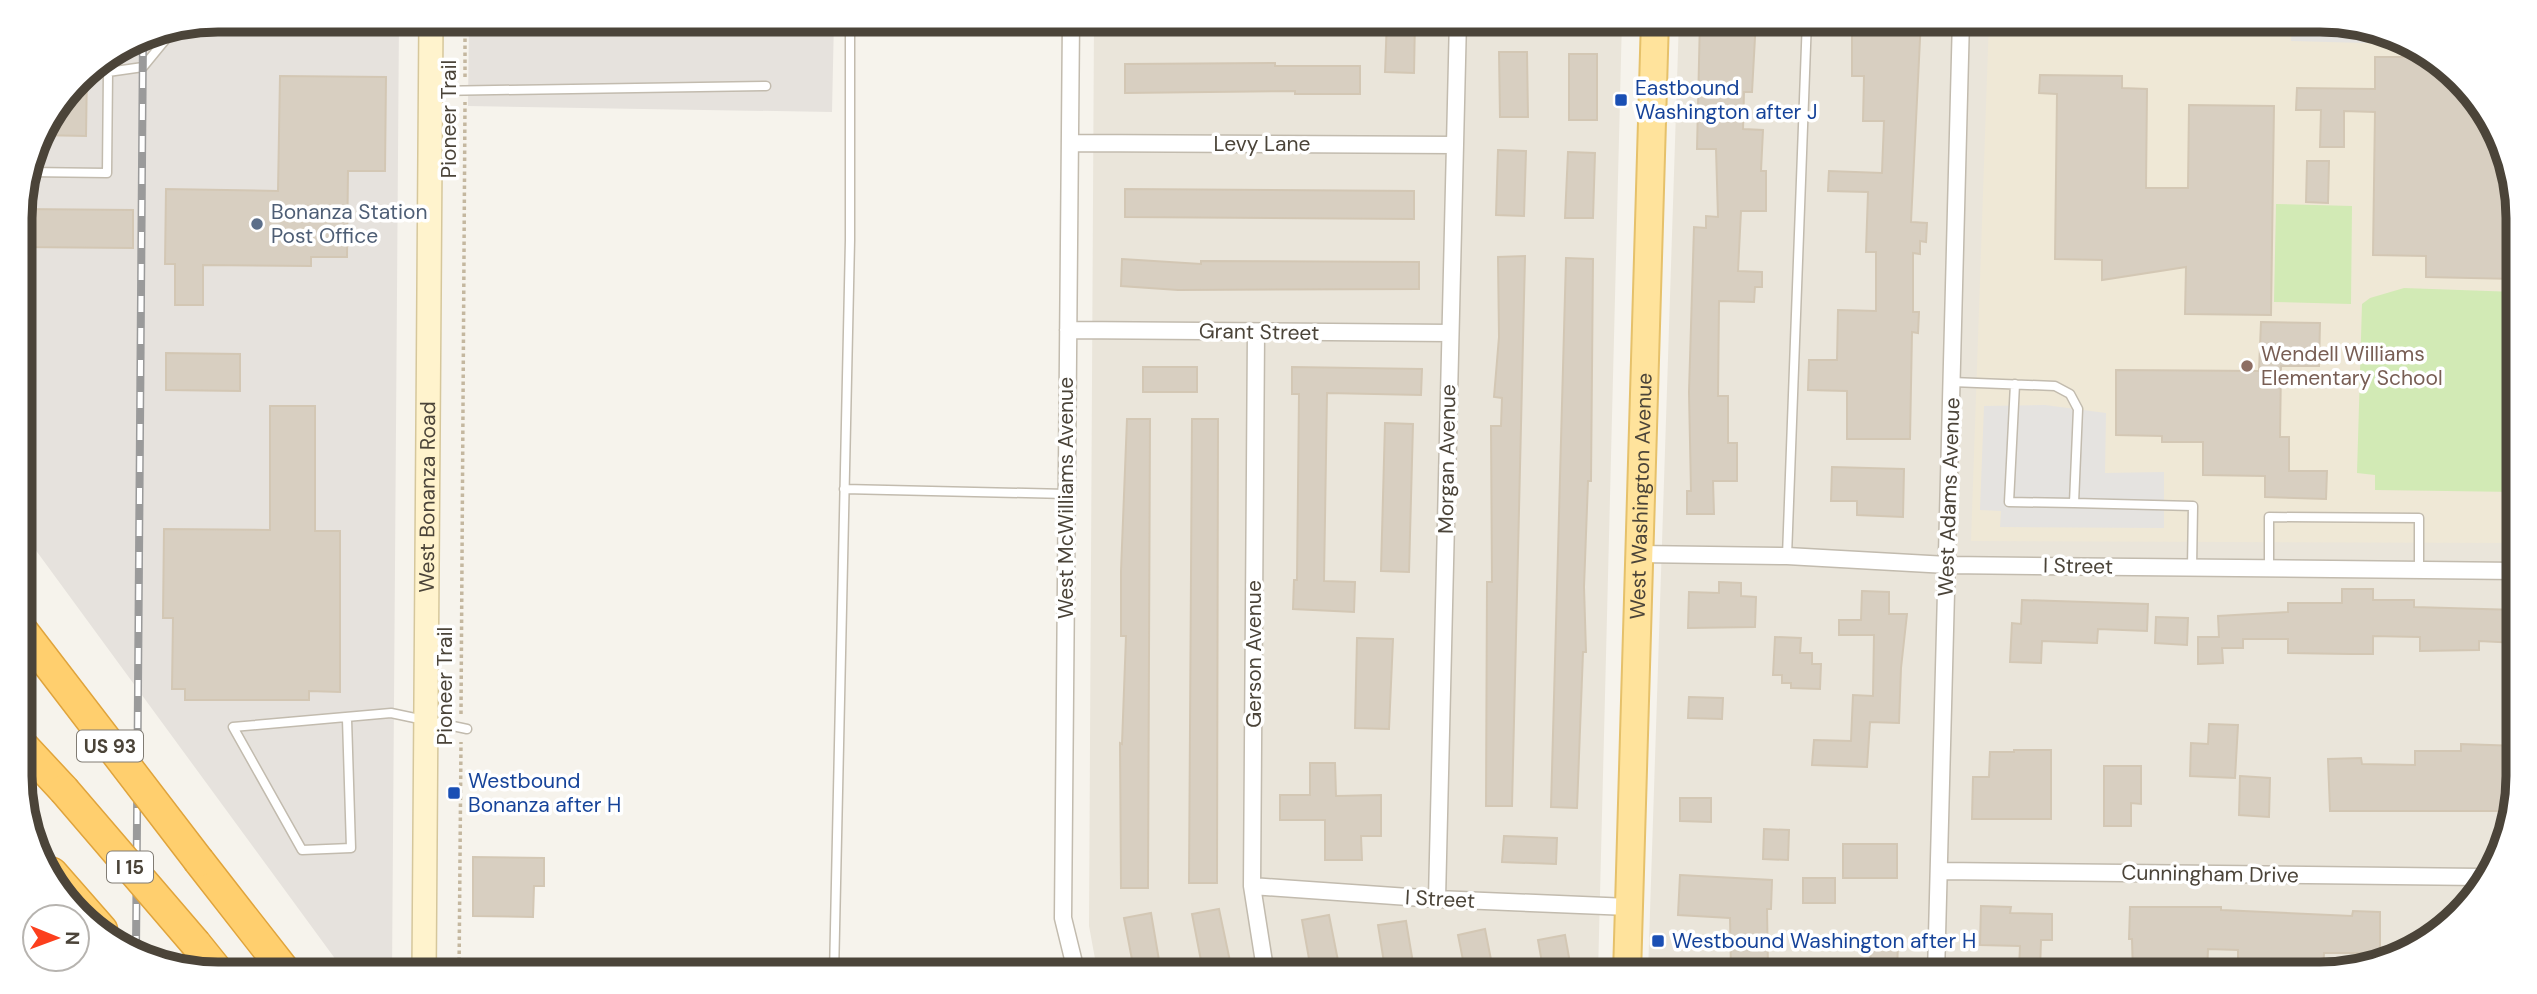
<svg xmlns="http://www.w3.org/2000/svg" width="2537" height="994" viewBox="0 0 2537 994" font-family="'DM Sans',sans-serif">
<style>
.residential{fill:#eae5da}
.industrial{fill:#e6e2dd}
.education{fill:#efe8d6}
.green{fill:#d2eab5}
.parking{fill:#e5e3e0}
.building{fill:#d8cfc1;stroke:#d3c7b4;stroke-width:2}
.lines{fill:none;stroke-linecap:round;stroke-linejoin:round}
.lane-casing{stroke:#c2bbae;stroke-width:11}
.street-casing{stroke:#c2bbae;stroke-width:19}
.secondary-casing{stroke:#d6c79b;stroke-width:26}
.primary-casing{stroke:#e6c16a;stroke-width:30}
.highway-casing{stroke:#e0a43c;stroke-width:33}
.path{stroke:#c4b79f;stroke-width:3.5;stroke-dasharray:3.5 3.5;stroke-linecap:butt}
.lane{stroke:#fff;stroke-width:8}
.street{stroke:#fff;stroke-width:16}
.secondary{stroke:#fff3cd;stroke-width:23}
.primary{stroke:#ffe39c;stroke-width:26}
.highway{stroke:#ffcf6e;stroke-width:30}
.rail-casing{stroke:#9a9a9a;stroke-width:8}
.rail{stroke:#fff;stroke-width:5;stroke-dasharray:16;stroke-linecap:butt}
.highway-bridge-casing{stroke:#e0a43c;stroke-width:33;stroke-linecap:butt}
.highway-bridge{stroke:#ffcf6e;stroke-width:30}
.transit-dot{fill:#1a4fb4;stroke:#fff;stroke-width:2.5}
.service-dot{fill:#5c6f8a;stroke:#fff;stroke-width:2.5}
.education-dot{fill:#8d6e63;stroke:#fff;stroke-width:2.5}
.labels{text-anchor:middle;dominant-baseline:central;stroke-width:7;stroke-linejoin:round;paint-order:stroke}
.shield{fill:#fff;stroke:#817c74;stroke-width:2}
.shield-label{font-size:19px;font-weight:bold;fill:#4b4439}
.transit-label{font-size:21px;fill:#164399;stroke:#fff;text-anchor:start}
.street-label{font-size:21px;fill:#4b4439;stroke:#fff}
.service-label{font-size:21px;fill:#4e5e75;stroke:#fff;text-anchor:start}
.education-label{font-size:21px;fill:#785e54;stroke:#fff;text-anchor:start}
.rim{fill:none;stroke:#4b4439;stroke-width:9}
</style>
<rect width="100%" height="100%" fill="#f6f3ec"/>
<!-- residential -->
<path class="residential" d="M1094 19H1622L1598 974 1098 975 1089 926Z
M1679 19H2319L2383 30 2476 97 2516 191 2518 776 2507 840 2440 934 2332 974H1648Z"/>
<!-- industrial -->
<path class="industrial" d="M218 19H399L392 975H347L21 530 20 204 40 130 87 69 142 34Z
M469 19H834L832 112 468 106Z"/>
<!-- education -->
<path class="education" d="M1989 19H2319L2383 30 2476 97 2516 191 2517 543 1971 541Z"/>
<!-- green -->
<path class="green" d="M2276 204 2352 206 2351 304 2274 302Z
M2404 288 2516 292 2517 492 2375 490V475L2357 473 2362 304 2370 298Z"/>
<!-- parking -->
<path class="parking" d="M2292 19H2319L2383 30 2403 44 2291 41Z
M2045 405 2106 413 2105 473 2164 472V528L2000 527 2001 511 1980 510 1984 406Z"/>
<!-- building -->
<path class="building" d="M1387 19H1415L1414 73 1385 72Z
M1700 19H1756L1752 92H1744L1743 129 1763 130 1761 171H1766V211H1741L1738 271 1762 272V287H1755L1754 302 1719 301 1718 396H1728V443H1737V481H1713L1714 514H1687V491H1691L1689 392 1694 227 1706 228V216L1718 217 1716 149H1697Z
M1852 19H1921L1911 222 1927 223 1926 242 1920 241V254L1913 253V312H1919L1918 333 1912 332 1910 439H1847V391L1808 390 1809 360H1837L1838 310 1876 311V252H1866L1868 192 1828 191 1829 171 1882 173 1884 121H1863L1864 76H1852Z
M1499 52H1527L1528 117H1500Z
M1569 54H1597V120H1569Z
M2375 57H2421L2476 97 2516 191V279L2426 277V256L2373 255 2375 112 2344 111V147H2320L2321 110H2296L2297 88 2375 89Z
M1275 63V66H1360V94H1295V91L1125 93V64Z
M87 68 86 136 38 135 40 130Z
M2040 75 2122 76V88L2147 89 2146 188H2188L2189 105 2274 106 2271 315 2185 314 2186 267 2102 280V260L2055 259 2057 94 2039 93Z
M280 76 386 77 385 171H348L347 257H311V266L203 265V305H175V264H165L166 189 278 191Z
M1498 150 1526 151 1524 216 1496 215Z
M1568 152 1595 153 1593 218H1565Z
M2307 161H2329L2328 203 2306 202Z
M1125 189 1414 191V219L1125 217Z
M20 209 133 210V248L20 247Z
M1525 256 1512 806H1486L1487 582H1492L1491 426H1501L1502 398 1494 397 1499 337 1498 257Z
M1566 258 1593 259 1591 481H1588L1584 587 1586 652H1583L1577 808 1551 807Z
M1122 259 1201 264V261L1419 262V289L1178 290 1121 286Z
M2261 322 2320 323 2319 366H2281L2280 437H2289V471H2327L2326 499 2265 497V476L2203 475V442H2162V436L2116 435V370L2259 371Z
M166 353 240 354V391L166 390Z
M1143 367H1197V392H1143Z
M1292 367 1422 369 1421 395 1327 393 1324 581 1355 582 1354 612 1293 609 1294 580H1297L1299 394H1292Z
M270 406H315V531H340V692L309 691V700H185V689H172L173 618H163L164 529 270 530Z
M1127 419H1150L1148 888H1121L1120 743 1122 744 1126 636H1121V571Z
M1192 419H1218L1217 883H1189Z
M1385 423 1413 424 1409 572 1381 571Z
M1832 467 1904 469 1903 517 1857 515V501H1831Z
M1719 582 1741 583V596L1756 597 1755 627 1688 628 1689 592 1719 593Z
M2342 589H2373V600H2414V607L2517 610V643L2479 641V650L2420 651V637L2373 636V654H2350L2288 653V639H2243V648H2222L2223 663 2198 664V637H2219L2218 616 2288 612V603H2342Z
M1862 591 1889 592V614H1907L1901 668 1899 723 1870 722 1867 767 1812 765 1814 740 1851 741 1853 695 1873 696 1874 635H1839V620H1861Z
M2022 600 2148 604 2147 631 2098 629 2097 643 2042 641 2041 663 2010 662 2012 623 2021 624Z
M2156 617 2188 618 2187 645 2155 643Z
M1775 637 1801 638 1800 653H1812V664H1821L1820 689 1791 688V683H1782V675H1773Z
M1357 638 1393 639 1389 729 1355 728Z
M1689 697 1723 698 1722 719 1688 718Z
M2209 724 2238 725 2235 778 2190 776 2191 743 2208 744Z
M2461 744 2518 746V776L2512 811H2330L2328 759 2361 758 2362 764 2415 765V751H2461Z
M2014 750H2051V819H1972L1973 777H1989L1990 752H2014Z
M1310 763H1335L1336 796 1381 795V836H1361L1362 860H1325V820H1280V795H1310Z
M2104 766H2141V804L2131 803V826H2104Z
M2240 776 2270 778 2269 817 2239 815Z
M1680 798H1711V822L1680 821Z
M1764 829 1789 830 1788 860 1763 859Z
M1504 836 1557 838 1556 864 1502 862Z
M1843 844H1897V878H1843Z
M473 857 544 858V886H534L533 917 473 916Z
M1680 875 1772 880 1771 909H1767L1768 970H1731L1730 918 1678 915Z
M1803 878H1835V903H1803Z
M1981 906 2011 907 2010 913 2052 914V940H2041L2040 970 2019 969 2020 946 1980 945Z
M2130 907H2221V910L2352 916 2353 911 2380 912V953H2324L2323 972 2265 971V974H2238V950L2208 949 2207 974H2133L2132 939H2129Z
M1219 909 1231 966 1203 971 1192 914Z
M1151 913 1161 972 1135 975 1124 918Z
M1329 915 1340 971 1312 975 1302 920Z
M1406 921 1415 975H1386L1378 925Z
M1485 929 1494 975H1466L1458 935Z
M1565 935 1572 974H1544L1538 940Z
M1871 940 1898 941 1897 974H1870Z"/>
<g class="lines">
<!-- lane casing -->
<g class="lane-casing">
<path id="lane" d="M434 91 766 86
M28 172 107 173 108 72 143 67 175 28
M1952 382 2055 386 2070 394 2078 409 2074 503 2193 506 2192 568
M2015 384 2009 502 2074 503
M844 489 1067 494
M1787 556 1807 19
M2269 569V517L2419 518V569
M347 719 351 848 302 850 233 727 391 713 467 729
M834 975 850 240V19"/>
</g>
<!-- street casing -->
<g class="street-casing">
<path id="street" d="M1071 19 1063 918 1077 975
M1070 143 1455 145
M1068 330 1450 333
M1256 332 1252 886 1266 975
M1639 554 1787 556 1947 565 2517 571
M1939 871 2481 877
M1252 886 1437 899 1629 907
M1437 899 1458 19
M1936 974 1961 19"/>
</g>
<!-- secondary casing -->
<g class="secondary-casing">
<g id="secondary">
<path id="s1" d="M424 975 431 19"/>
</g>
</g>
<!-- primary casing -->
<g class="primary-casing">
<g id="primary">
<path id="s2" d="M1627 974 1655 19"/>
</g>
</g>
<!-- highway casing -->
<g class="highway-casing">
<path id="highway" d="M23 746 64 790
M199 861 288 975
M52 873 102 930
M196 944 221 975"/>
</g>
<!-- path -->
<path class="path" d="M465 77V19
M461 714 465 102
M459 975 461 742"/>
<!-- lane -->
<use href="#lane" class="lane"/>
<!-- street -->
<use href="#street" class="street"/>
<!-- secondary -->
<use href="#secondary" class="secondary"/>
<!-- primary -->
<use href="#primary" class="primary"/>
<!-- highway -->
<use href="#highway" class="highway"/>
<!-- rail casing -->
<g class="rail-casing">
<path id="rail" d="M136 952 143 34"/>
</g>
<!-- rail -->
<use href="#rail" class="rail"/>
<!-- highway-bridge casing -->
<g class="highway-bridge-casing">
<path id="highway-bridge" d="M22 630 199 861
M64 790 196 944"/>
</g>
<!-- highway-bridge -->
<use href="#highway-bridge" class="highway-bridge"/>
</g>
<!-- markers -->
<g class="transit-dot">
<rect x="1614" y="93" width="14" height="14" rx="3.5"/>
<rect x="447" y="786" width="14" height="14" rx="3.5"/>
<rect x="1651" y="934" width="14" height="14" rx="3.5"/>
</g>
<circle class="service-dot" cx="257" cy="224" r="7"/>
<circle class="education-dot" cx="2247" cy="366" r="7"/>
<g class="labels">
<!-- shield labels -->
<g class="shield">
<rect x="77" y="730.5" width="66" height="31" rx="5"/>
<rect x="107" y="851.5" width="46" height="31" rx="5"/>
</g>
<g class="shield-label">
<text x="110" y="746">US 93</text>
<text x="130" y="867">I 15</text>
</g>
<!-- transit labels -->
<g class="transit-label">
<text x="1635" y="88">Eastbound<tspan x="1635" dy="24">Washington after J</tspan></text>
<text x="468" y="781">Westbound<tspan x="468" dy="24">Bonanza after H</tspan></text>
<text x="1672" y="941">Westbound Washington after H</text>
</g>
<!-- street labels -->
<g class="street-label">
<text transform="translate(449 119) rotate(-90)">Pioneer Trail</text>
<text x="1262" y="144">Levy Lane</text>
<text transform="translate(1259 332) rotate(1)">Grant Street</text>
<text transform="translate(1447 459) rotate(-89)">Morgan Avenue</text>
<text stroke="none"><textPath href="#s1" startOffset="478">West Bonanza Road</textPath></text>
<text stroke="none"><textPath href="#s2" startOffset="478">West Washington Avenue</textPath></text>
<text transform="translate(1949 497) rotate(-88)">West Adams Avenue</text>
<text transform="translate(1066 498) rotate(-90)">West McWilliams Avenue</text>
<text transform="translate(2078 566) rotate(1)">I Street</text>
<text transform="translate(1254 654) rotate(-90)">Gerson Avenue</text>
<text transform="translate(445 686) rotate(-90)">Pioneer Trail</text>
<text transform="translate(2210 874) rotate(1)">Cunningham Drive</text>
<text transform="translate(1440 899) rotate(3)">I Street</text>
</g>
<!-- service labels -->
<g class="service-label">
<text x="271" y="212">Bonanza Station<tspan x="271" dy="24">Post Office</tspan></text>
</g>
<!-- education labels -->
<g class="education-label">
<text x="2261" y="354">Wendell Williams<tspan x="2261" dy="24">Elementary School</tspan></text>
</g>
</g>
<!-- crop -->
<path d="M0 0H2537V994H0ZM218 32H2320A186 186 0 0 1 2506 218V776A186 186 0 0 1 2320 962H218A186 186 0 0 1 32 776V218A186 186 0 0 1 218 32Z" fill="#fff" fill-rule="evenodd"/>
<path class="rim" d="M218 32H2320A186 186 0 0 1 2506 218V776A186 186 0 0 1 2320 962H218A186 186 0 0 1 32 776V218A186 186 0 0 1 218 32Z"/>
<!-- north arrow -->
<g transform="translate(56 938) rotate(91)"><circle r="33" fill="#ffffff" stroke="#b7b4b0" stroke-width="2"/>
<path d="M0-5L12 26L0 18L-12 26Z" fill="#fc3f1d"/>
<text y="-10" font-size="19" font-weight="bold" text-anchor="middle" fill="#4b4439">N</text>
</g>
</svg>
